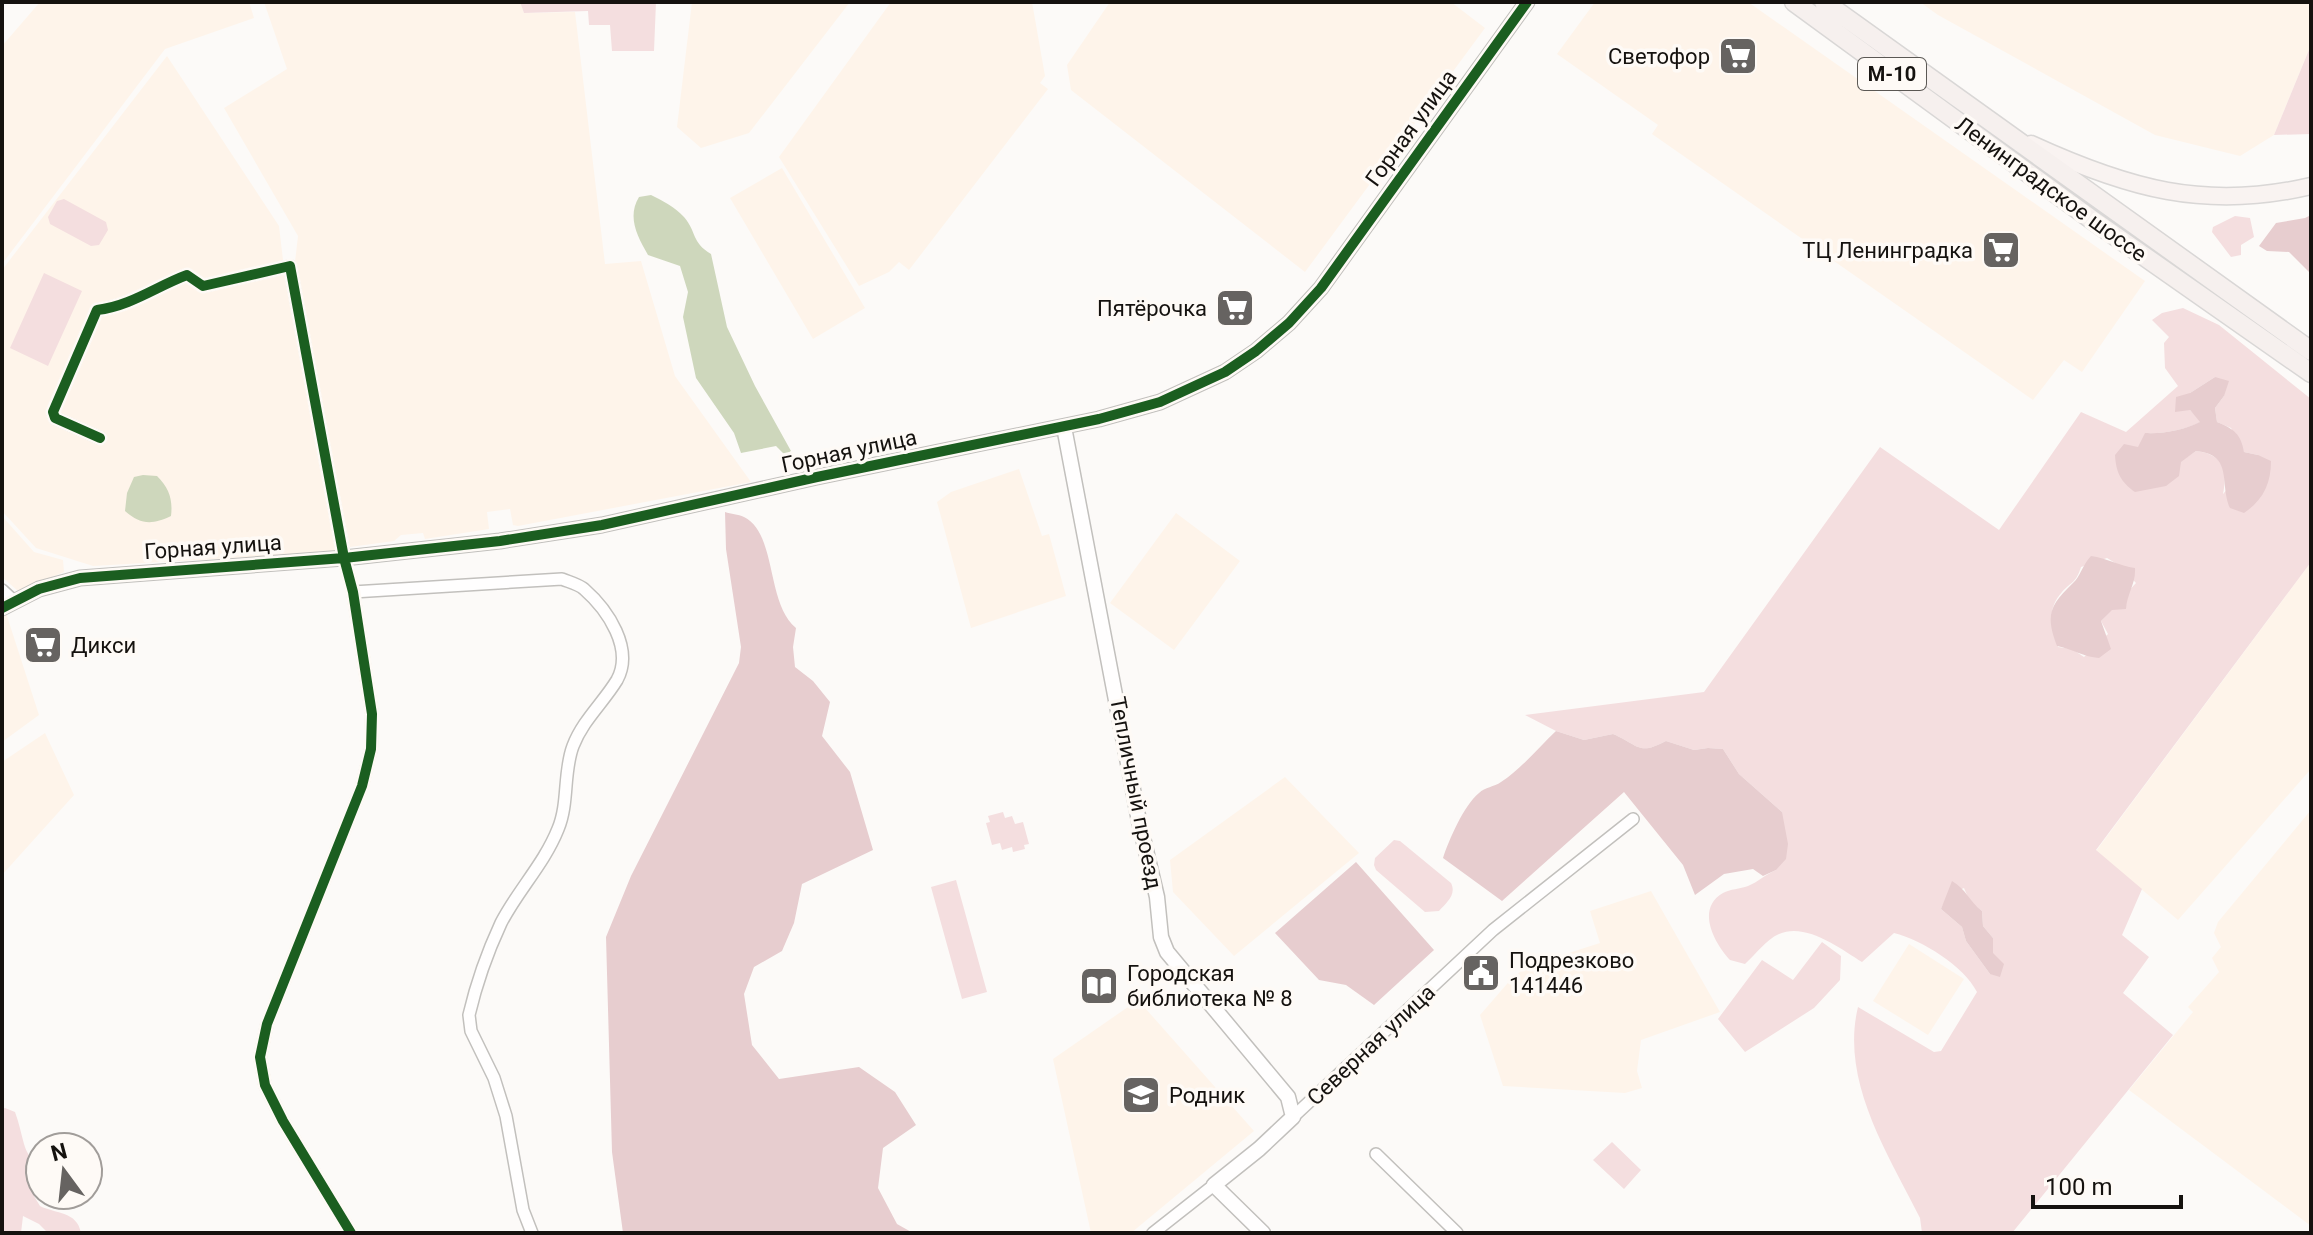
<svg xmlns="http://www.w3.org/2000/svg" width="2313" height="1235" viewBox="0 0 2313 1235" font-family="Roboto,sans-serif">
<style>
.built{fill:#fef4ea}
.green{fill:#f4dedf;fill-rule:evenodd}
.forest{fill:#e7cdcf}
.water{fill:#ced7bc}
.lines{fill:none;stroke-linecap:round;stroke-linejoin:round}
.minor-casing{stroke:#c2c0bd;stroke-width:14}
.tertiary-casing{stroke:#c2c0bd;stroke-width:17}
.primary-casing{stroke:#d9d7d6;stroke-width:19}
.trunk-casing{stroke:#d9d7d6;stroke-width:21}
.minor{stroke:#fffefe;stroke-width:11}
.tertiary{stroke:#fffefe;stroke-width:14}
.primary{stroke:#f9f3f1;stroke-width:16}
.trunk{stroke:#f6f0ee;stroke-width:18}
.cycleway-casing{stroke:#fefaf6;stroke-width:15}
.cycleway{stroke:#1b5e20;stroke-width:10}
.labels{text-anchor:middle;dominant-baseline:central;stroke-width:7;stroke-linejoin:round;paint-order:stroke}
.shield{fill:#fefaf6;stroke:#5b5854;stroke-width:2}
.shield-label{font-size:20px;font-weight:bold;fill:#15120f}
.poi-label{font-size:22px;fill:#15120f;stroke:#fefaf6;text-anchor:start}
.street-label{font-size:22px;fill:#15120f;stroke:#fefaf6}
</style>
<rect width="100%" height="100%" fill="#fcfaf8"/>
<!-- built -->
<path class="built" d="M40 2H249L254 18 165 49 2 264V46Z
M264 2H520L524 13 575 12 605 264 641 261 675 376 751 482 518 526 513 525 510 509 487 512 489 529 425 539 423 533 401 535 394 541 350 547 295 262 298 236 224 108 287 69Z
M692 2H850L749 133 701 148 677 127Z
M891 2H1032L1045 76 1040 83 1048 89 909 270 899 262 889 272 859 286 779 157Z
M1110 2H1451L1485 28 1305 272 1071 90 1067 65Z
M1595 2H1748L2145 281 2082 372 2064 360 2033 400 1652 134 1658 125 1557 54Z
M1920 2H2311V45L2274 135 2240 156 2155 135 1938 15Z
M167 56 279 226 283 260 336 552 93 566 36 548 2 511V270Z
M782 168 865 308 813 339 730 198Z
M1019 469 1042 536 1049 534 1066 596 971 628 937 502 951 492Z
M1176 513 1240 561 1174 650 1110 603Z
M2 516 34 552 63 560 64 572 18 591 2 577Z
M2311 562V769L2178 920 2096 851Z
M6 613 39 715 2 742V616Z
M45 733 74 795 2 875V762Z
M1285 777 1359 853 1234 956 1173 892 1170 860Z
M2311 810V1226L2129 1090 2193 1012 2188 1007 2219 972 2212 958 2221 947 2214 933 2218 922Z
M1651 891 1720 1012 1641 1040 1637 1071 1642 1088 1625 1093 1503 1086 1480 1015 1513 977 1528 966 1600 943 1590 911Z
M1909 944 1964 979 1928 1035 1873 1001Z
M1138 1000 1254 1131 1131 1233H1091L1053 1059Z"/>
<!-- green -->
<path class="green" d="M520 2H656L654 51H612L610 25H589L588 11 524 13Z
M2311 45V134L2274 135Z
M64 199 106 222 108 230 99 245 91 246 50 224 48 217 57 201Z
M2235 216 2250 218 2254 237 2241 245V255L2231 257 2212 232 2213 227Z
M44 273 82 291 48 366 10 348Z
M2183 308 2219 325 2311 399V562L2096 850 2142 889 2122 935 2149 957 2123 993 2173 1035 2012 1233H1922L1920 1218C1888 1154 1840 1081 1858 1007L1934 1052 1941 1051 1977 992C1964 966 1922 940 1894 933L1862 962C1841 949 1806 922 1779 934 1767 939 1755 955 1745 964L1730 960C1715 944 1695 909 1723 893 1730 889 1740 889 1748 886 1758 882 1766 874 1776 870L1782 812 1739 774 1723 749 1708 748 1694 750 1666 741C1638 756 1639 745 1613 734L1584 740 1556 731 1525 715 1704 692 1880 447 1999 530 2081 412 2126 432 2178 386 2165 368 2164 343 2169 337 2152 320 2162 313ZM2215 377 2224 396 2215 408 2217 422 2231 428 2244 452 2258 455 2223 494C2228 469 2222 454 2196 451L2180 462 2145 433C2163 434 2184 430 2201 422L2190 410V393ZM2107 558 2120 566 2136 583 2101 621 2108 634 2084 657 2072 649 2058 647C2052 625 2046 610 2062 592 2072 581 2076 583 2081 567ZM1964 888 1970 902 1982 911 1983 926 1993 938 1990 974 1966 941 1962 927 1941 909 1948 895Z
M1003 812 1005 818 1012 816 1015 824 1023 822 1029 844 1024 845 1025 849 1013 852 1012 847 1002 850 1000 843 992 845 986 823 990 822 988 816Z
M1394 840 1400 841 1451 883C1457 895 1446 903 1439 911L1425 912 1376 870 1374 865 1375 858Z
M956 880 987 992 962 999 931 887Z
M1822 942 1841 956 1840 980 1814 1008 1745 1052 1718 1019 1762 960 1793 980Z
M5 1108 15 1112C19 1123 21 1133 24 1144 30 1166 51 1168 34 1196L40 1206C56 1214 77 1211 81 1233H48L39 1224 23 1216 21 1233H2V1109Z
M1612 1142 1641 1170 1624 1189 1593 1160Z"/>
<!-- forest -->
<path class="forest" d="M2311 215V274L2289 252 2267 251 2259 246 2276 223 2305 218Z
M2215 377 2229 381 2224 396 2215 408 2217 422C2234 429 2241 434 2244 452L2258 455 2271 461C2271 484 2263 500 2244 513L2230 508C2219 483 2234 455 2196 451L2181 462 2179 476 2166 486 2135 492C2121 482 2116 473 2115 455L2124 444 2138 447 2145 433C2163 434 2184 430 2200 422L2190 410 2175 412 2176 397 2190 393Z
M725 512C731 514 738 514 744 517 777 533 766 604 796 628L793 647 795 667 813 681 830 702 822 736 850 772 873 850 802 884 794 923 782 951 754 967 744 994 752 1045 779 1079 859 1067 895 1092 916 1125 883 1148 878 1188 897 1224 913 1233H623L612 1152 606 937 631 876 739 663 741 647 726 549Z
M2091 556C2107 558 2119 566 2135 568 2136 584 2127 593 2126 609L2112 610 2101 621 2111 649 2099 658C2084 657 2072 649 2057 646 2045 615 2050 605 2073 583 2080 577 2083 564 2091 556Z
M1556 731 1584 740 1613 734C1639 745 1638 756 1666 741L1694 750 1708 748 1723 749 1739 774 1782 812 1788 844 1786 859 1776 870 1763 876 1753 869 1724 874 1695 895 1683 865 1624 792 1502 901 1443 858C1449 840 1464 805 1479 793 1485 787 1494 787 1501 782 1521 769 1539 747 1556 731Z
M1356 862 1434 950 1374 1005 1346 985 1319 980 1275 933Z
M1952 881C1966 889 1969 901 1982 911L1983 926 1993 938V953L2004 964 2000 977 1990 974 1966 941 1962 927 1941 909Z"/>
<!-- water -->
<path class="water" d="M651 195C663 201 675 207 684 217 697 232 691 242 711 254L727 327 755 386 791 451 785 455 776 446 741 453 734 433 696 378 683 317 688 292 680 266 648 255C637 236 627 217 639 197Z
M143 475 157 476C169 488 173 499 171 516 152 525 141 525 125 511L127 493 134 477Z"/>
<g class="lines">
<!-- minor casing -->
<g class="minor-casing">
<path id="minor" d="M100 438 55 418 53 412 97 310C131 306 157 286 187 275L203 286 290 266 344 558 353 592 372 714 371 749 362 786 267 1024 260 1057 265 1085 283 1121 351 1233
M2 590 15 602
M353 592 562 579C569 582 578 584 584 589 608 610 634 649 617 680 603 703 583 720 573 746 563 772 569 803 558 829 544 864 518 890 501 923 488 951 476 985 469 1015L471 1031 494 1078 506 1116 523 1210 532 1233
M1293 1117 1493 930 1633 819
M1376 1154 1457 1233
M1153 1233 1214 1185"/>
</g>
<!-- tertiary casing -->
<g class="tertiary-casing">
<path id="tertiary" d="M1064 427 1139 821 1157 897 1161 937 1167 952 1288 1097 1293 1117 1259 1149 1214 1185 1263 1233
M2 608 39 589 80 578 344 558 500 541 602 525 817 477 1099 419 1160 402 1225 372 1256 351 1289 323 1321 288 1527 2"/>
</g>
<!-- primary casing -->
<g class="primary-casing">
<path id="primary" d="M2031 144C2127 188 2205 211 2311 186"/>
</g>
<!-- trunk casing -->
<g class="trunk-casing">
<path id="trunk" d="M1794 2 2091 219 2311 373
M1824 2 2311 351"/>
</g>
<!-- minor -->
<use href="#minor" class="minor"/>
<!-- tertiary -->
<use href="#tertiary" class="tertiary"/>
<!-- primary -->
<use href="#primary" class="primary"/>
<!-- trunk -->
<use href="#trunk" class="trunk"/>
<!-- cycleway casing -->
<g class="cycleway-casing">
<path id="cycleway" d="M100 438 55 418 53 412 97 310C131 306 157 286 187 275L203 286 290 266 344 558 353 592 372 714 371 749 362 786 267 1024 260 1057 265 1085 283 1121 351 1233
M2 608 39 589 80 578 344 558 500 541 602 525 817 477 1099 419 1160 402 1225 372 1256 351 1289 323 1321 288 1527 2"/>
</g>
<!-- cycleway -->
<use href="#cycleway" class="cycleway"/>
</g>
<!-- icons -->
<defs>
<g id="supermarket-square" transform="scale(2)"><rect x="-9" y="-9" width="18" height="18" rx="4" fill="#666361" stroke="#fefaf6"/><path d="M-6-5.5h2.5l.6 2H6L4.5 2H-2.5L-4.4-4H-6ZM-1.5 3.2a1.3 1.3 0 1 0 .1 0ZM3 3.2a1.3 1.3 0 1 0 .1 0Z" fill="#fff"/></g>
<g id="civic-square" transform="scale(2)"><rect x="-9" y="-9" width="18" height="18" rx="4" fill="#666361" stroke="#fefaf6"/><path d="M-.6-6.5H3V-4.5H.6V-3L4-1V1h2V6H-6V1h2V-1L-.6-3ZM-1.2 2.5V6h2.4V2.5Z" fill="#fff"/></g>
<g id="library-square" transform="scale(2)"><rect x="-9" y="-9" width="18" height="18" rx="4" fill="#666361" stroke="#fefaf6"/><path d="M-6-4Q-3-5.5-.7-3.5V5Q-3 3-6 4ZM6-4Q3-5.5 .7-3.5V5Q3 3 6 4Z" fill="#fff"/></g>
<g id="school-square" transform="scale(2)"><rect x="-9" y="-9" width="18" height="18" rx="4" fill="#666361" stroke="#fefaf6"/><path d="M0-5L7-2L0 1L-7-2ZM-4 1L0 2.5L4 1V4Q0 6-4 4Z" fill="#fff"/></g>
</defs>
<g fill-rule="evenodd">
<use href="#supermarket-square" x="1738" y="56"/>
<use href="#supermarket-square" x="2001" y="250"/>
<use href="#supermarket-square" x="1235" y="308"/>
<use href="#supermarket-square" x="43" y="645"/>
<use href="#civic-square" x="1481" y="973"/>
<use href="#library-square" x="1099" y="986"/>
<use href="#school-square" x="1141" y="1095"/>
</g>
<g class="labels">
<!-- shield labels -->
<rect class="shield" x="1858" y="58" width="68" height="32" rx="6"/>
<g class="shield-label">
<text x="1892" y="74">М-10</text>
</g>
<!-- poi labels -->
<g class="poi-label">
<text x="1710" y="56" text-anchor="end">Светофор</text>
<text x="1973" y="250" text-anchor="end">ТЦ Ленинградка</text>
<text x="1207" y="308" text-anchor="end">Пятёрочка</text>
<text x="71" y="645">Дикси</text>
<text x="1509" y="960">Подрезково<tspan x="1509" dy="25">141446</tspan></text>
<text x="1127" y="973">Городская<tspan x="1127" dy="25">библиотека № 8</tspan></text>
<text x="1169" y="1095">Родник</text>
</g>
<!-- street labels -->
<g class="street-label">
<text transform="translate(1411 128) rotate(-54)">Горная улица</text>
<text transform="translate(2051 189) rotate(36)">Ленинградское шоссе</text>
<text transform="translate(849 451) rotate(-12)">Горная улица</text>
<text transform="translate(213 547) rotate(-4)">Горная улица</text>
<text transform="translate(1136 793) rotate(79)">Тепличный проезд</text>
<text transform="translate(1371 1045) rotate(-43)">Северная улица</text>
</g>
</g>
<!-- border -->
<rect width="2313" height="1235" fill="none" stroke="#15120f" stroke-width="8"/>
<!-- north arrow -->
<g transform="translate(64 1171) rotate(345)"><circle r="38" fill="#fefaf6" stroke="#a19d9a" stroke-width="2"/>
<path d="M0-6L14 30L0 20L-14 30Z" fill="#666361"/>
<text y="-12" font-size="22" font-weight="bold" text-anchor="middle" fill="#15120f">N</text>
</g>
<!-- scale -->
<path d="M2033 1195v12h148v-12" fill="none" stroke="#15120f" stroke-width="4"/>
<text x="2045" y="1195" font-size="24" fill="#15120f" stroke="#fefaf6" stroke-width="6" paint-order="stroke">100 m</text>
</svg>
